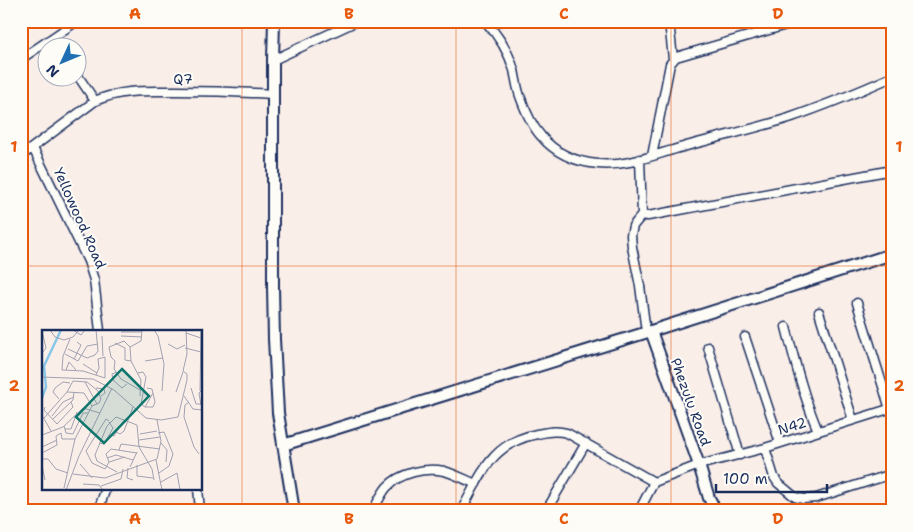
<svg xmlns="http://www.w3.org/2000/svg" width="913" height="532" viewBox="0 0 913 532" font-family="'Shantell Sans',sans-serif">
<style>
.lines{fill:none;stroke-linecap:round;stroke-linejoin:round}
.street-casing{stroke:#1b2f5e;stroke-width:11}
.secondary-casing{stroke:#1b2f5e;stroke-width:14}
.street{stroke:#fdfcf7;stroke-width:8}
.secondary{stroke:#fdfcf7;stroke-width:10}
.grid{fill:none;stroke:#e8590c;stroke-width:1;stroke-opacity:0.55}
.labels{text-anchor:middle;dominant-baseline:central;stroke-width:4;stroke-linejoin:round;paint-order:stroke}
.street-label{font-size:14px;fill:#1b2f5e;stroke:#fdfcf7}
.inset-river{fill:none;stroke:#89c7e9;stroke-width:2.5}
.inset-road{fill:none;stroke:#a1a2b1;stroke-width:1}
.view{fill:#0f766e;fill-opacity:0.15;stroke:#0f766e;stroke-width:2.5}
.inset-edge{fill:none;stroke:#1b2f5e;stroke-width:2.5}
.neatline{fill:none;stroke:#e8590c;stroke-width:2}
.grid-label{font-size:16px;text-anchor:middle;font-weight:bold;fill:#e8590c}
</style>
<rect width="100%" height="100%" fill="#faeee9"/>
<filter id="ink" filterUnits="userSpaceOnUse"><feTurbulence type="fractalNoise" baseFrequency=".02" numOctaves="2"/><feDisplacementMap in="SourceGraphic" scale="10" xChannelSelector="R" yChannelSelector="G"/><feConvolveMatrix kernelMatrix="1 2 1 2 8 2 1 2 1" color-interpolation-filters="sRGB"/></filter>
<g filter="url(#ink)">
<g class="lines">
<!-- street casing -->
<g class="street-casing">
<path id="street" d="M485 21C498 35 509 53 514 70 516 79 517 88 520 96 525 110 532 126 541 136 555 153 576 162 598 164 627 167 656 154 683 147 718 137 754 129 789 118 824 106 858 92 892 77
M669 21 673 59
M489 25 500 21
M52 39 58 48
M21 59 77 21
M273 60 357 21
M78 76 95 101
M33 148 88 261 94 280 100 331
M21 156 95 101C122 89 147 91 175 91 208 91 240 92 273 94
M652 156 670 64 676 57 800 21
M640 159 642 215 648 216 892 170
M642 215 633 226 631 235 632 247 640 286 646 332
M857 303 890 409
M819 312 853 420
M786 327C795 362 804 398 818 431
M745 337 780 443
M708 347 740 455
M765 448 774 477 778 483 795 497 803 499 816 498 892 474
M654 482 699 465 765 448 892 408
M198 488 200 511
M98 511 106 488
M373 511C377 503 381 494 387 487 400 473 425 467 444 471 455 474 466 480 476 484
M461 511C482 474 491 443 537 434 548 432 556 430 567 433L654 482
M546 511 586 443
M639 511 654 482"/>
</g>
<!-- secondary casing -->
<g class="secondary-casing">
<path id="secondary" d="M274 21 273 60V287L274 339 278 413 294 511
M651 331 699 465 709 498 716 511
M283 445 651 331 892 254"/>
</g>
<!-- street -->
<use href="#street" class="street"/>
<!-- secondary -->
<use href="#secondary" class="secondary"/>
</g>
</g>
<!-- grid -->
<path class="grid" d="M242 21V511M456 21V511M671 21V511M21 266H892"/>
<g class="labels">
<!-- street labels -->
<g class="street-label">
<text x="183" y="79">Q7</text>
<text transform="translate(80 218) rotate(66)">Yellowood Road</text>
<text transform="translate(691 402) rotate(70)">Phezulu Road</text>
<text transform="translate(792 426) rotate(-17)">N42</text>
</g>
</g>
<!-- overview -->
<g transform="translate(42 330)">
<rect width="160" height="160" fill="#faeee9"/>
<path class="inset-river" d="M0 68 4 57 2 36 19 0"/>
<path class="inset-road" d="M8 0 13 7 22 10 31 7 37 0M31 0 39 5 43 0M112 0 116 6 122 34 120 61M0 1 4 18 1 22M79 2H100M144 3 159 8M60 6 61 26M79 6 100 7M28 9 21 26 20 40 41 41 63 48V27L56 29M73 13 83 18V30L89 31M126 14 135 19 143 15M88 17 99 11 100 0M143 18 159 22M26 19 45 28 53 25 56 21 54 0M23 24 36 31 45 16 56 14M32 29 39 15 35 12M103 31 121 28M41 34 55 43M72 39 73 31 69 27 67 17 82 11 88 17 89 31 99 50 98 66M72 39 79 49 98 60M24 40 27 32 34 40M75 42 70 44 71 50 80 58 85 54M96 43 101 42 104 47 99 74 103 77M54 45 57 38 56 29M0 47 51 49 72 60 104 88 119 90 136 87 145 50V44L141 41 145 24 144 0M43 52 55 74M54 58 62 59 63 63 59 66M149 58 154 74H160M158 61 159 0M25 62 31 51 45 52 56 61 59 69 57 73 50 76 33 109M134 62 141 42M142 66 151 79 160 80M17 69 11 62 13 58 21 52 28 53M147 72 143 75 142 87 152 117 157 124M159 75 157 63 160 60M3 77 2 80 15 94 31 77 29 72M103 77H111L113 72 110 59 105 58M103 77 111 63M10 86 21 72 32 67M1 87 9 101M2 88 25 62 42 63 50 76M11 89 31 70 32 62M67 91 64 89 44 121 50 133 63 139 67 132 64 124 69 119 95 123M22 96 24 103 31 104 41 83H46M23 99H29L35 82M74 102 78 104 82 101 91 77M19 103 20 109H33M116 103 122 102 131 124 127 136 117 143M98 104 115 101M0 105 21 97 41 78 58 83M67 105 72 106 82 90M97 110 118 107M57 113 62 114 71 98 67 92M119 113 125 120 124 132M0 117 15 110M77 120 79 114 118 119M0 123 15 115 14 106 19 103M65 128 74 125 91 130M0 129H6L14 139 26 143M114 130 120 160M67 132 83 127M38 134 50 148M0 135 3 150M95 135V146L111 148M88 137 95 122M86 138 85 148 91 150M75 142 55 131 53 125 65 96 74 87 95 95 97 117 110 139 112 150M31 144 63 148 115 129 119 111 115 90M119 152 135 143 138 160M41 154 57 155 61 160M59 156 79 149 81 139M22 158 33 109M24 160 37 126 70 58"/>
<path class="view" d="M80 39 107 66 62 113 34 87Z"/>
<rect width="160" height="160" class="inset-edge"/>
</g>
<!-- margin -->
<rect width="913" height="532" fill="none" stroke="#fdfcf7" stroke-width="55"/>
<!-- north arrow -->
<g transform="translate(62 62) rotate(226)"><circle r="24" fill="#fdfcf7" stroke="#a3aaba"/>
<path d="M0-4L9 19L0 12L-9 19Z" fill="#1f6fb2"/>
<text y="-8" font-size="14" font-weight="bold" text-anchor="middle" fill="#1b2f5e">N</text>
</g>
<!-- scale -->
<path d="M716 484v8h111v-8" fill="none" stroke="#1b2f5e" stroke-width="2.5"/>
<text x="723" y="484" font-size="15" fill="#1b2f5e" stroke="#fdfcf7" stroke-width="4" paint-order="stroke">100 m</text>
<rect x="28" y="28" width="858" height="476" class="neatline"/>
<g class="grid-label">
<text x="135" y="19">A</text>
<text x="349" y="19">B</text>
<text x="564" y="19">C</text>
<text x="778" y="19">D</text>
<text x="14" y="152">1</text>
<text x="899" y="152">1</text>
<text x="14" y="391">2</text>
<text x="899" y="391">2</text>
<text x="135" y="524">A</text>
<text x="349" y="524">B</text>
<text x="564" y="524">C</text>
<text x="778" y="524">D</text>
</g>
</svg>
